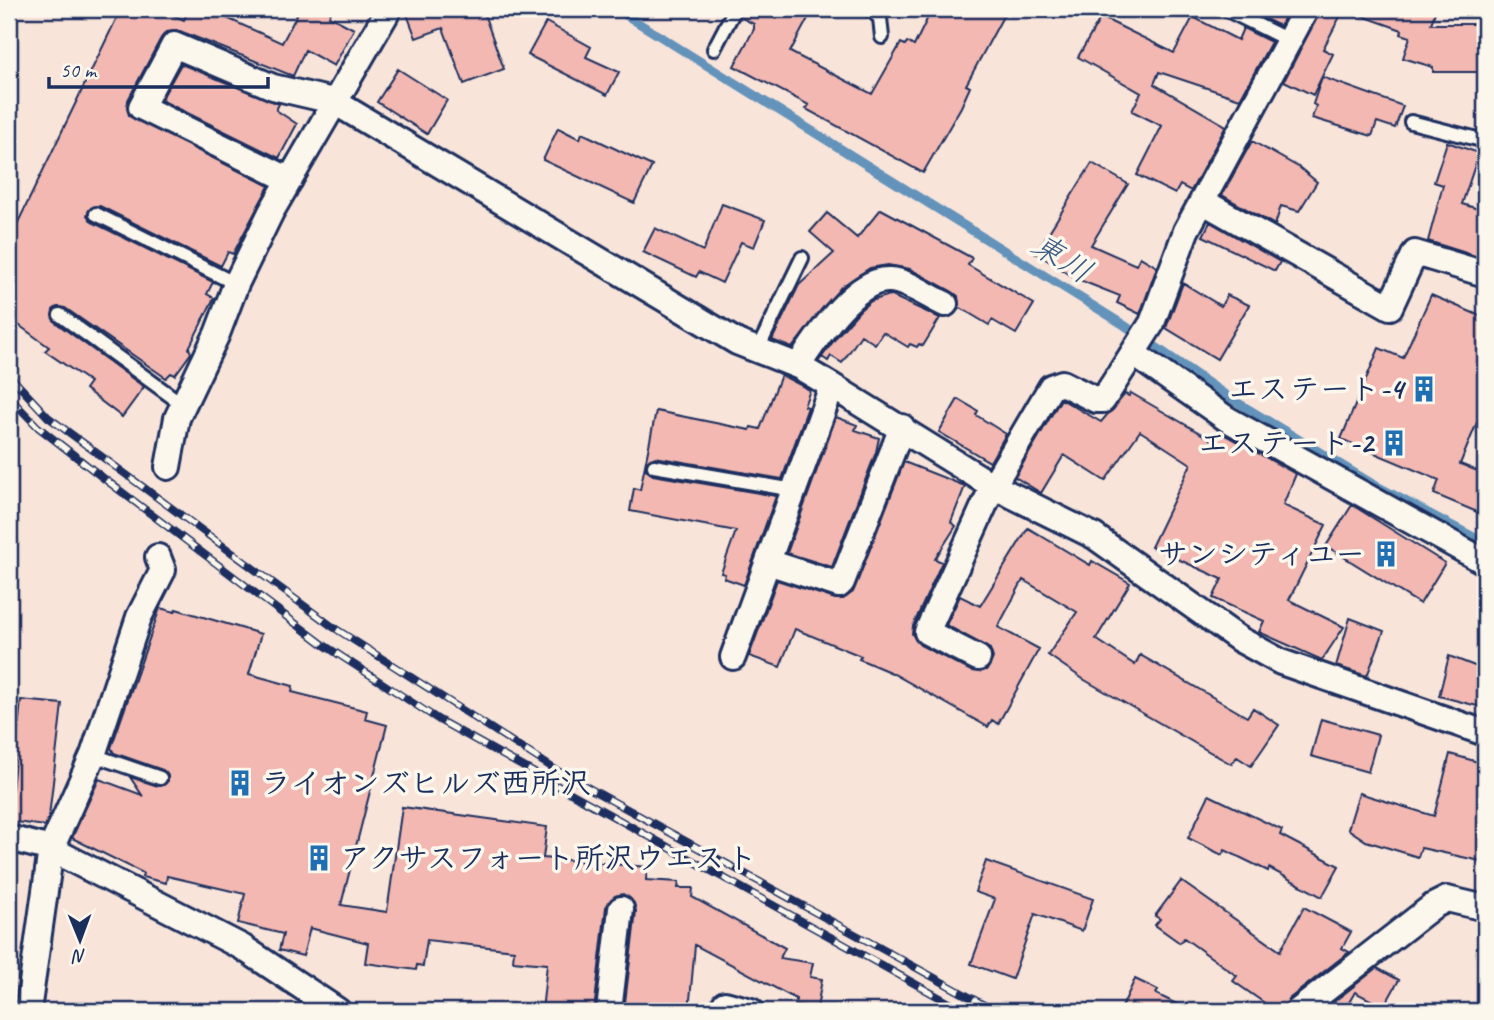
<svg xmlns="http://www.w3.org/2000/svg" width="1494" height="1020" viewBox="0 0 1494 1020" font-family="Caveat,'Klee One',sans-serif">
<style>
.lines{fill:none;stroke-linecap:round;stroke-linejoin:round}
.stream{stroke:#6493ba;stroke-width:9}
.building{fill:#f3b8b1;stroke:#1b2f5e;stroke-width:2}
.lane-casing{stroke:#1b2f5e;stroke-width:18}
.street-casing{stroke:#1b2f5e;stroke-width:30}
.lane{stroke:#fbf7ec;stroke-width:12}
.street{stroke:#fbf7ec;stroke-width:24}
.rail-casing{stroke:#1b2f5e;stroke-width:8}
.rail{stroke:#fbf7ec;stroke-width:5;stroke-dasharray:16;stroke-linecap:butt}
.labels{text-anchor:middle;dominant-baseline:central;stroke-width:7;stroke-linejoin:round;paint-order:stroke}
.poi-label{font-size:30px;font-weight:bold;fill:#1b2f5e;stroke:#fbf7ec;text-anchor:end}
.water-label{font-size:32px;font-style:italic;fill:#3a5984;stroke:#fbf7ec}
</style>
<rect width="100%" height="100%" fill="#f9e4da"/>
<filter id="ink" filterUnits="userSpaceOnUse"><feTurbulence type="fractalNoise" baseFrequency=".0143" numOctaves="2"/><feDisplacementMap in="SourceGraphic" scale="14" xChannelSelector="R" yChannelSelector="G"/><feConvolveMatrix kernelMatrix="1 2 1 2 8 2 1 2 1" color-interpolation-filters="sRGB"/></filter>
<g filter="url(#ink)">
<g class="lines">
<!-- stream -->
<path class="stream" d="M616 9 1124 325 1230 398 1373 484 1485 543"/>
</g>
<!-- building -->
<path class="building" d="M121 9H159L184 20 189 9H207L282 43 300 9H333L329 16 354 29 334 66 305 50 293 76 180 31 166 32 161 38 128 100 129 116 269 186 233 254 228 252 221 266 100 206 89 210 87 215 92 222 213 282 207 294 214 298 189 348 191 353 175 375 171 373 166 378 65 308 57 307 53 310 55 322 144 387 122 417 85 389 90 382 45 351 49 347 9 318V241Z
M405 9H488L489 12 484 14 504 69 464 84 443 28 416 38Z
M744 9H813L790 52 872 94 901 43 905 45 907 42 914 46 932 9H1007L966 85 970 87 961 107 923 173 806 109 809 105 734 66 754 29V24L740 17Z
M1252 9H1289L1280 26 1251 12Z
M1321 9H1344L1323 49 1333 54 1313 95 1284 81Z
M1352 9H1436L1431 24H1485V72H1433V67L1403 58 1410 37 1401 34 1402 30 1351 12Z
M1101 17 1174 53 1193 17 1238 40 1243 28 1271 42 1240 99 1159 72 1154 84 1226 126 1191 191 1180 185 1175 194 1137 175 1162 126 1132 111 1141 93 1078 57Z
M546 22 591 47 586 57 619 72 607 95 528 55Z
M181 64 279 104 276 110 297 124 279 158 161 100Z
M398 69 447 100 427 134 377 102Z
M1322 77 1403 106 1395 128 1377 122 1372 136 1312 118 1316 106 1313 104Z
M558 128 580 139 582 133 652 166 634 203 543 160Z
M1252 141 1300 168 1317 182 1299 211 1281 206 1275 225 1222 195Z
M1447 142 1479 153 1462 204 1485 211V259L1428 241 1443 185 1434 182Z
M1092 163 1128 184 1091 245 1136 265 1140 257 1157 267 1140 314 1117 303 1120 296 1077 279 1036 253Z
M722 204 765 220 754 247 741 242 722 283 699 272 696 277 643 252 655 228 703 251Z
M881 209 972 258 968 265 1034 304 1016 334 992 320 989 325 959 307 958 296 951 291 910 269 888 265 870 268 841 287 792 348 772 340 799 285 834 253 810 232 827 213 857 238Z
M1210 222 1280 262 1275 271 1203 236Z
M1183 283 1221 306 1227 295 1249 305 1217 359 1166 328Z
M890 295 940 318 923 346 919 344 917 347 910 344 908 347 883 332 875 344 861 335 842 363 831 356 828 361 822 357 819 361 838 335 860 310 871 301Z
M1431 295 1485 318V403L1460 464 1485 474V499L1477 512 1434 494 1439 480 1341 439 1379 348 1403 358Z
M781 375 810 390 804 406 808 407 782 479 655 457 646 464V470L653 475 776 496 744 585 724 578 725 574 721 573 736 531 630 511 634 488 640 490 656 411 750 430 751 427 760 429Z
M1131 393 1212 440 1218 431 1296 474 1283 505 1326 525 1289 600 1344 627 1322 660 1259 632 1264 621 1213 598 1222 579 1151 547 1191 464 1140 431 1105 481 1064 455 1041 493 1015 477 1061 399 1101 422 1125 394 1129 396Z
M958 399 978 411 976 415 1006 434 990 462 939 432Z
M836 417 857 425 855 430 879 438 876 452 832 567 787 553Z
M904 462 965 486 951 522 956 526 935 559 942 562 913 626 912 634 920 645 971 671 987 670 993 658 990 649 946 625 960 596 980 606 1028 528 1090 565 1092 561 1130 583 1096 639 1135 665 1140 655 1247 717 1253 708 1279 725 1251 766 1237 757 1231 764 1083 679 1048 655 1077 612 1023 580 998 627 1039 649 998 724 992 720 988 727 892 673 859 659 861 656 795 629 780 667 749 656 777 580 835 599H843L853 592Z
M1352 505 1445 563 1420 604 1326 546Z
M160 608 175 612 176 609 261 634 249 674 293 686 292 692 367 711 365 719 387 725 341 905 387 912 402 807 547 827 543 858 647 867 646 880 679 882 678 888H693L692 897 785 948 780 958 813 963 810 977 822 979 817 1009 795 1005 796 999 695 945 689 1011H624L636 911 634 903 623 894 615 896 606 907 594 1011H542L547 964 513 961 514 950 427 940 423 966 417 965 416 970 365 963 368 943 310 928 303 956 279 950 283 934 238 923 245 894 167 876 166 883 142 877 143 873 72 838 99 779 142 795 130 777 158 786 168 781V776L163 770 114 753 111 748Z
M1350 618 1384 631 1367 676 1336 666Z
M1449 656 1485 670V708L1439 696Z
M21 700 62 704 49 817 45 826 9 821Z
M1321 719 1378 735 1368 772 1311 756Z
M1450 754 1485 764V862L1421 848 1418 857 1366 841 1348 829 1359 793 1434 816Z
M1209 795 1282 830 1280 835 1339 866 1322 897 1269 868 1268 871 1225 850 1222 855 1188 838Z
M986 861 1093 899 1082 931 1035 914 1012 979 971 964 995 899 975 892Z
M1181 881 1280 951 1304 907 1351 932 1342 948 1349 952 1289 999 1283 1011H1276L1233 981 1237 976 1184 938 1180 943 1155 925 1160 919 1155 916Z
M1377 968 1399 980 1384 1007 1355 992 1344 1011H1322Z
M1135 979 1158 990 1156 994 1191 1011H1120Z"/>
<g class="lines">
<!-- lane casing -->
<g class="lane-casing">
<path id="lane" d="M870 9 880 18 882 37
M1225 9 1290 41
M714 49 735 9
M1411 122 1485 141
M96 214 236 284
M60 315 182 404
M757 351 802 258
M654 466 794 490
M93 755 160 778"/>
</g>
<!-- street casing -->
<g class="street-casing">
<path id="street" d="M1306 9 1186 231 1152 323 1103 400H1096L1062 383 1051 387 993 486 1094 536 1239 639 1281 662 1485 733
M290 180 141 107 174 45 273 87 333 101 737 342 798 366 832 386
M1202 201 1390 307 1415 253 1485 274
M1134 354 1227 419 1485 562
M798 366C816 339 855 277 890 280 908 281 929 297 945 304
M168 467 177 418 217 334 236 284 271 212 389 9
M768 562 839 585 842 582 902 427
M733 657 832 386 993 486 927 632 978 658
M9 838 51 849 242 947 338 1011
M28 1011 51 849 93 755 139 617 163 570 158 557
M609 1011 621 909
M723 1011 725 1004 751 1011
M1298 1011 1433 906 1447 899 1485 908"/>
</g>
<!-- lane -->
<use href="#lane" class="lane"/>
<!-- street -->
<use href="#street" class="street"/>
<!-- rail casing -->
<g class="rail-casing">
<path id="rail" d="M9 375 48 417 333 627 556 770 995 1011
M9 397 38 427 102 477 324 645 439 720 964 1011"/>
</g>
<!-- rail -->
<use href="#rail" class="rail"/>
</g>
</g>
<!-- icons -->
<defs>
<g id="building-bare" transform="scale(2.1)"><path d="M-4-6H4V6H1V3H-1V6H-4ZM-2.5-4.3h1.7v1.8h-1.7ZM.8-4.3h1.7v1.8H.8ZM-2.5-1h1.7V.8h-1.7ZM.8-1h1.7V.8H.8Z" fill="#1f6fb2" stroke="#fbf7ec" stroke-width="2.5" paint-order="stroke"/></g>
</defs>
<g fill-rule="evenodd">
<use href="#building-bare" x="1424" y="389"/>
<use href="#building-bare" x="1394" y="443"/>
<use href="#building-bare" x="1386" y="554"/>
<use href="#building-bare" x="240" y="783"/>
<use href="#building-bare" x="319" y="858"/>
</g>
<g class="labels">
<!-- poi labels -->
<g class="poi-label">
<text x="1403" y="389">エステート-4</text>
<text x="1373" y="443">エステート-2</text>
<text x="1365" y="554">サンシティユー</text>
<text x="261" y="783" text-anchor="start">ライオンズヒルズ西所沢</text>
<text x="340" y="858" text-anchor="start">アクサスフォート所沢ウエスト</text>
</g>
<!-- water labels -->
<g class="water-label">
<text transform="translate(1062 258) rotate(32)">東川</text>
</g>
</g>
<!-- margin -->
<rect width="1494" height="1020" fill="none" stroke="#fbf7ec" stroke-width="35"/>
<rect x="18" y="18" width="1459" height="985" fill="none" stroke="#1b2f5e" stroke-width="2.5" filter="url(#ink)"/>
<!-- north arrow -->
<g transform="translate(80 940) rotate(179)" stroke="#fbf7ec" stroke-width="5" paint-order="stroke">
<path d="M0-5L12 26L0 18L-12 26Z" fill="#1b2f5e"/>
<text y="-10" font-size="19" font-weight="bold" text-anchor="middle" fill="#1b2f5e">N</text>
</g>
<!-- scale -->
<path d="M49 77v10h219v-10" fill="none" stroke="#1b2f5e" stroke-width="3.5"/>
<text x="60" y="77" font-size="21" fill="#1b2f5e" stroke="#fbf7ec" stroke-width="5" paint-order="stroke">50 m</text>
</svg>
